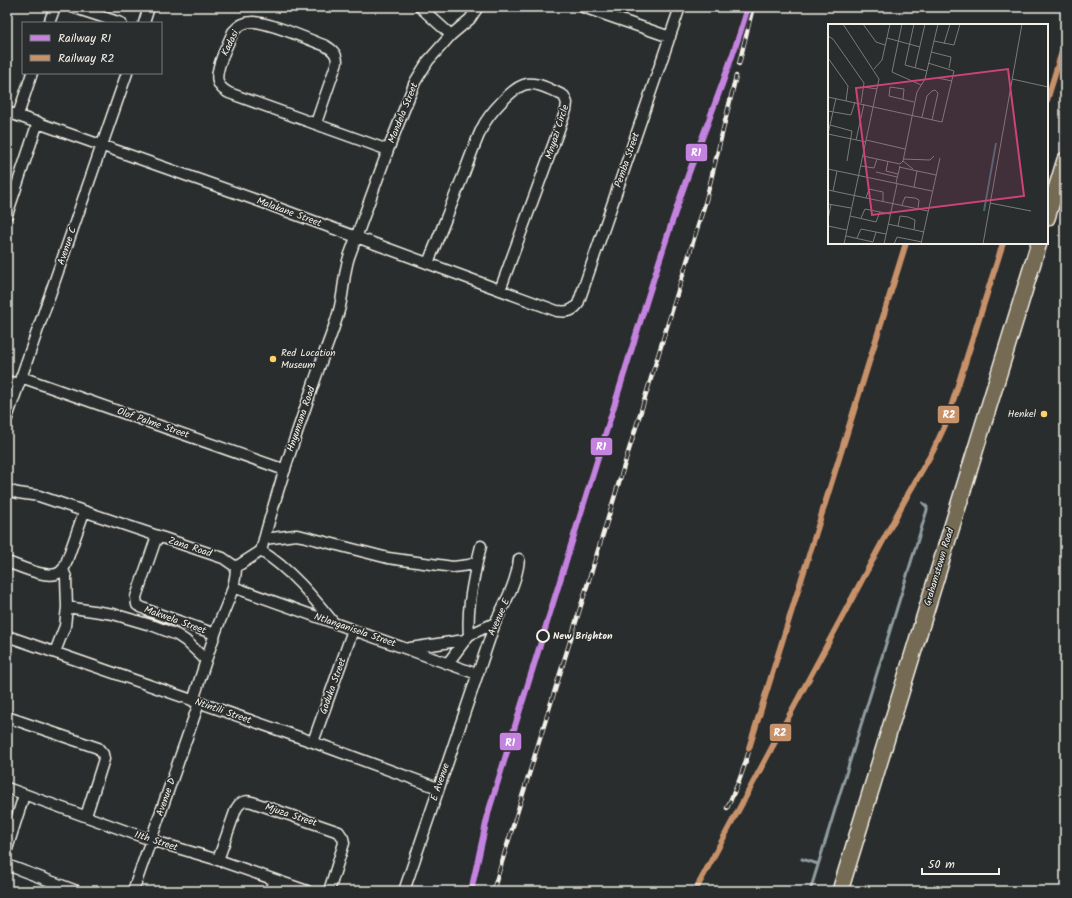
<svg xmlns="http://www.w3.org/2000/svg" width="1072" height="898" viewBox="0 0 1072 898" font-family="Kalam,sans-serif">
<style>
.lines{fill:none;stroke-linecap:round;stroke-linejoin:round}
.stream{stroke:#8f9da0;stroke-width:3}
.minor-casing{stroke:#f4f1e8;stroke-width:13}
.primary-casing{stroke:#f4f1e8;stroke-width:18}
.minor{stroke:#2a2d2e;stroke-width:10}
.primary{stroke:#746b52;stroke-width:15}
.rail-casing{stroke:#f4f1e8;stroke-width:4.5}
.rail{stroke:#2a2d2e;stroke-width:3;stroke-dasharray:9;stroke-linecap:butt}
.rail-1-casing{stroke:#2a2d2e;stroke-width:9}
.rail-2-casing{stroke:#2a2d2e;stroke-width:9}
.rail-1{stroke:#c483df;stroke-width:6}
.rail-2{stroke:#c7916a;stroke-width:6}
.poi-dot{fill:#ffd166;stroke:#2a2d2e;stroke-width:1.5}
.stop-dot{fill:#2a2d2e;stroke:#f4f1e8;stroke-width:2}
.labels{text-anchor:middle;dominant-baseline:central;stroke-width:3;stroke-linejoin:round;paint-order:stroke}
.street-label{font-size:10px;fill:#f4f1e8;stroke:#2a2d2e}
.poi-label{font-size:10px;fill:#f4f1e8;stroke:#2a2d2e;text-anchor:start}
.stop-label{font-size:10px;font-weight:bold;fill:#f4f1e8;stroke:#2a2d2e;text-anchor:start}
.inset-river{fill:none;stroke:#4b6570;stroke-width:2}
.inset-road{fill:none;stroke:#7b7b78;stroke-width:1}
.view{fill:#cc4377;fill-opacity:0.15;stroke:#cc4377;stroke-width:2}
.inset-edge{fill:none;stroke:#f4f1e8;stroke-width:2}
.line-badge{stroke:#2a2d2e;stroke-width:1.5}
.badge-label{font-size:11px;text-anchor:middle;font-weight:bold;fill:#fff}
</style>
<rect width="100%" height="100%" fill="#2a2d2e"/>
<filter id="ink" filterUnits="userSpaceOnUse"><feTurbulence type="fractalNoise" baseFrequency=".025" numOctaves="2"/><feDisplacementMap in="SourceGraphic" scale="8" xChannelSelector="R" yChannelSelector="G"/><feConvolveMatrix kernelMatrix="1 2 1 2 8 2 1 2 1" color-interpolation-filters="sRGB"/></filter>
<g filter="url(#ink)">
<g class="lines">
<!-- stream -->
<path class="stream" d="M802 859 818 864
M810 891 927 510V507L923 503"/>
<!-- minor casing -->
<g class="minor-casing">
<path id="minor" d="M72 7 121 23
M420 7 451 35
M583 7 670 37
M49 23 55 7
M144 23 149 7
M7 112 259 201 557 311C567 312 572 312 578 304L680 7
M18 115 32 73
M316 123 337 62C337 54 333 50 326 46 310 40 267 21 252 22 245 22 238 26 233 32 228 44 214 70 218 82 220 88 224 90 229 93L388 150
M7 215 38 122
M428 263C440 234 451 205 463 176 469 160 475 143 482 128 488 115 513 86 527 84 538 82 554 91 564 96L567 103 566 110 500 290
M21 377 285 470
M7 381 19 384
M7 418 127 73
M7 490 18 493 39 496 223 558 236 567C236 590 222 613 215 634 207 656 200 679 193 701
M157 536 136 597 137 605 147 610 215 634
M264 539 296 535 302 536 388 558 453 567 469 565 477 562 481 546
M261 551C290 569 312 596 333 622
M7 562C19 566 44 578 56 574 60 573 63 570 65 566L84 512
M236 567 261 551C277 489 298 429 319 368 325 350 333 332 338 314 344 295 343 275 349 257L388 150 415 82 428 61 451 35 470 19 478 7
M233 587 477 674
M67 607 113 614 154 626 177 635 186 641 206 660
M469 635C467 610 472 587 477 562
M7 636 313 742 438 788
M410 648 465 640
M55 652 65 626 67 607 66 577 63 570
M448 663 469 635 495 623
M7 717 98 748 103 754 104 759 86 816
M313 742 353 630
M7 788 151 840 218 860 307 891
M7 849 24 795
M218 860 236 809C240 802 244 800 252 802L339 832 343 838 344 843 329 891
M7 865 77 891
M133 891 199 703
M270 891 274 880
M404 891 495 623C505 603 517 582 519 559"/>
</g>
<!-- primary casing -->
<g class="primary-casing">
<path id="primary" d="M1047 218 1065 160
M840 891 1039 243"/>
</g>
<!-- minor -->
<use href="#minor" class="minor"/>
<!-- primary -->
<use href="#primary" class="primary"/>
<!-- rail casing -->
<g class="rail-casing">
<path id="rail" d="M739 64 753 7
M1047 100 1065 42
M727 808 739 781 745 764 906 243
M471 891 473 879
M493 891 706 200 736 76
M695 891 907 496 933 451 946 423 1003 243"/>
</g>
<!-- rail -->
<use href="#rail" class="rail"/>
<!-- rail-1 casing -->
<g class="rail-1-casing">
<path id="rail-1" d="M471 891 489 810 645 306C660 259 674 213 691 167 711 114 732 62 748 7"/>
</g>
<!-- rail-2 casing -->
<g class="rail-2-casing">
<path id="rail-2" d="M1047 100 1065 42
M749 748 906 243
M695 891 907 496 933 451 946 423 1003 243"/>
</g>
<!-- rail-1 -->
<use href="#rail-1" class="rail-1"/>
<!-- rail-2 -->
<use href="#rail-2" class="rail-2"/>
</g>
</g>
<!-- markers -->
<g class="poi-dot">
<circle cx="273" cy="359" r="4"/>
<circle cx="1044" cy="414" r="4"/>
</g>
<circle class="stop-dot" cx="543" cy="636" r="6"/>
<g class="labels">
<!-- street labels -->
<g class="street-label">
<text transform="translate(230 43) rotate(-64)">Kadasi</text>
<text transform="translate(403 113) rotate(-68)">Mandela Street</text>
<text transform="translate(557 132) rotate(-72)">Mnyazi Circle</text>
<text transform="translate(627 160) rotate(-71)">Pemba Street</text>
<text transform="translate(289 212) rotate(20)">Malakane Street</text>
<text transform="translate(67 246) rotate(-71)">Avenue C</text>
<text transform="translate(301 419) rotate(-71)">Hnyumana Road</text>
<text transform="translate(153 423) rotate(19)">Olof Palme Street</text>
<text transform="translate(190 547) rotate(18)">Zana Road</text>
<text transform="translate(939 567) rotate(-73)">Grahamstown Road</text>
<text transform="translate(499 617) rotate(-66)">Avenue E</text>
<text transform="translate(175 620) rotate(20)">Makwela Street</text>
<text transform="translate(355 630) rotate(19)">Ntlanganisela Street</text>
<text transform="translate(333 686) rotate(-70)">Goduka Street</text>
<text transform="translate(223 711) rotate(19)">Ntintili Street</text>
<text transform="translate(440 782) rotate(-71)">E Avenue</text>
<text transform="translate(166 797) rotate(-71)">Avenue D</text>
<text transform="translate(291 815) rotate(18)">Mjuza Street</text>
<text transform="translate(156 841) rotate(18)">11th Street</text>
</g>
<!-- poi labels -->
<g class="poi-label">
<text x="281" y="353">Red Location<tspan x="281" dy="12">Museum</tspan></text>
<text x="1036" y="414" text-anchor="end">Henkel</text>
</g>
<!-- stop labels -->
<g class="stop-label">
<text x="553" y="636">New Brighton</text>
</g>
</g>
<!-- overview -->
<g transform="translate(828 24)">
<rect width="220" height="220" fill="#2a2d2e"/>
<path class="inset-river" d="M156 187 168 119"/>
<path class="inset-road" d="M15 0 51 55 16 220M35 0 48 18 57 21M74 0 64 48 93 61M86 0 77 41 99 47M0 12 5 15 36 59 33 79M59 14 92 23M106 17 126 21 132 0M116 20 122 0M103 28 123 33 121 44M0 34 20 62 18 77M87 44 97 0M46 45 54 36 62 0M110 54 124 57M184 55 220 63M36 63 49 65M0 73 114 98 126 47 100 39M75 75 76 65 62 63 61 72 86 78M0 87 23 91 27 78M94 93 99 72 104 67 107 66 110 69 104 96M2 101 24 107 19 137M0 110 38 118M0 110 8 74M28 116 36 80M38 116 77 125M35 132 72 140M75 135 102 136 106 132M60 137 58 147 70 150M75 137 85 145M72 140 75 137 89 68 97 55 110 0M33 142 46 144 49 135M71 143 108 151M0 145 104 167M48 148 69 153M68 159 72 142M86 163 89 147M0 166 100 187M5 167 9 147M38 174 41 165 55 168V178M162 179 203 187M0 180 23 184M74 181 77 173 87 174 91 176 90 185M22 192 48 198 52 188M33 194 37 185 62 190M0 196 3 180M60 200 96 208M0 202 19 206M70 202 72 192 80 193 87 196 86 206M18 212 45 218 48 208M29 214 33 205 58 210M56 220 69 160M66 220 69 213 94 218M93 220 112 134M155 220 194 0"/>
<path class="view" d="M180 45 196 172 44 191 28 64Z"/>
<rect width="220" height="220" class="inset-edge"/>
</g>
<g class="line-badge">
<rect x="685" y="143" width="23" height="19" rx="4" fill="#c483df"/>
<rect x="937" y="405" width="23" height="19" rx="4" fill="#c7916a"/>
<rect x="590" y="437" width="23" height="19" rx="4" fill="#c483df"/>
<rect x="769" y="723" width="23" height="19" rx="4" fill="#c7916a"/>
<rect x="499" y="732" width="23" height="19" rx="4" fill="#c483df"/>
</g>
<g class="badge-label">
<text x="696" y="156">R1</text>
<text x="949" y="418">R2</text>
<text x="601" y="450">R1</text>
<text x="780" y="736">R2</text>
<text x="510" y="746">R1</text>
</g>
<!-- margin -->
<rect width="1072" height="898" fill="none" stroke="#2a2d2e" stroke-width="24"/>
<rect x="12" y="12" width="1048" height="874" fill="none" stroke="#f4f1e8" stroke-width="1.5" filter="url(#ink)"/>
<!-- legend -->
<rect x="22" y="22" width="140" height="52" fill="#2a2d2e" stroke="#7b7b78"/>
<rect x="30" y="35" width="20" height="6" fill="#c483df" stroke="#7b7b78"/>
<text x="58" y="42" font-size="12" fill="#f4f1e8">Railway R1</text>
<rect x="30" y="55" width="20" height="6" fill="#c7916a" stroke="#7b7b78"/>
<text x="58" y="62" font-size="12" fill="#f4f1e8">Railway R2</text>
<!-- scale -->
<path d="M922 868v6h77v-6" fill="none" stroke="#f4f1e8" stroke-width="2"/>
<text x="928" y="868" font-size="12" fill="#f4f1e8" stroke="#2a2d2e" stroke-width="3" paint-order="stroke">50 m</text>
</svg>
